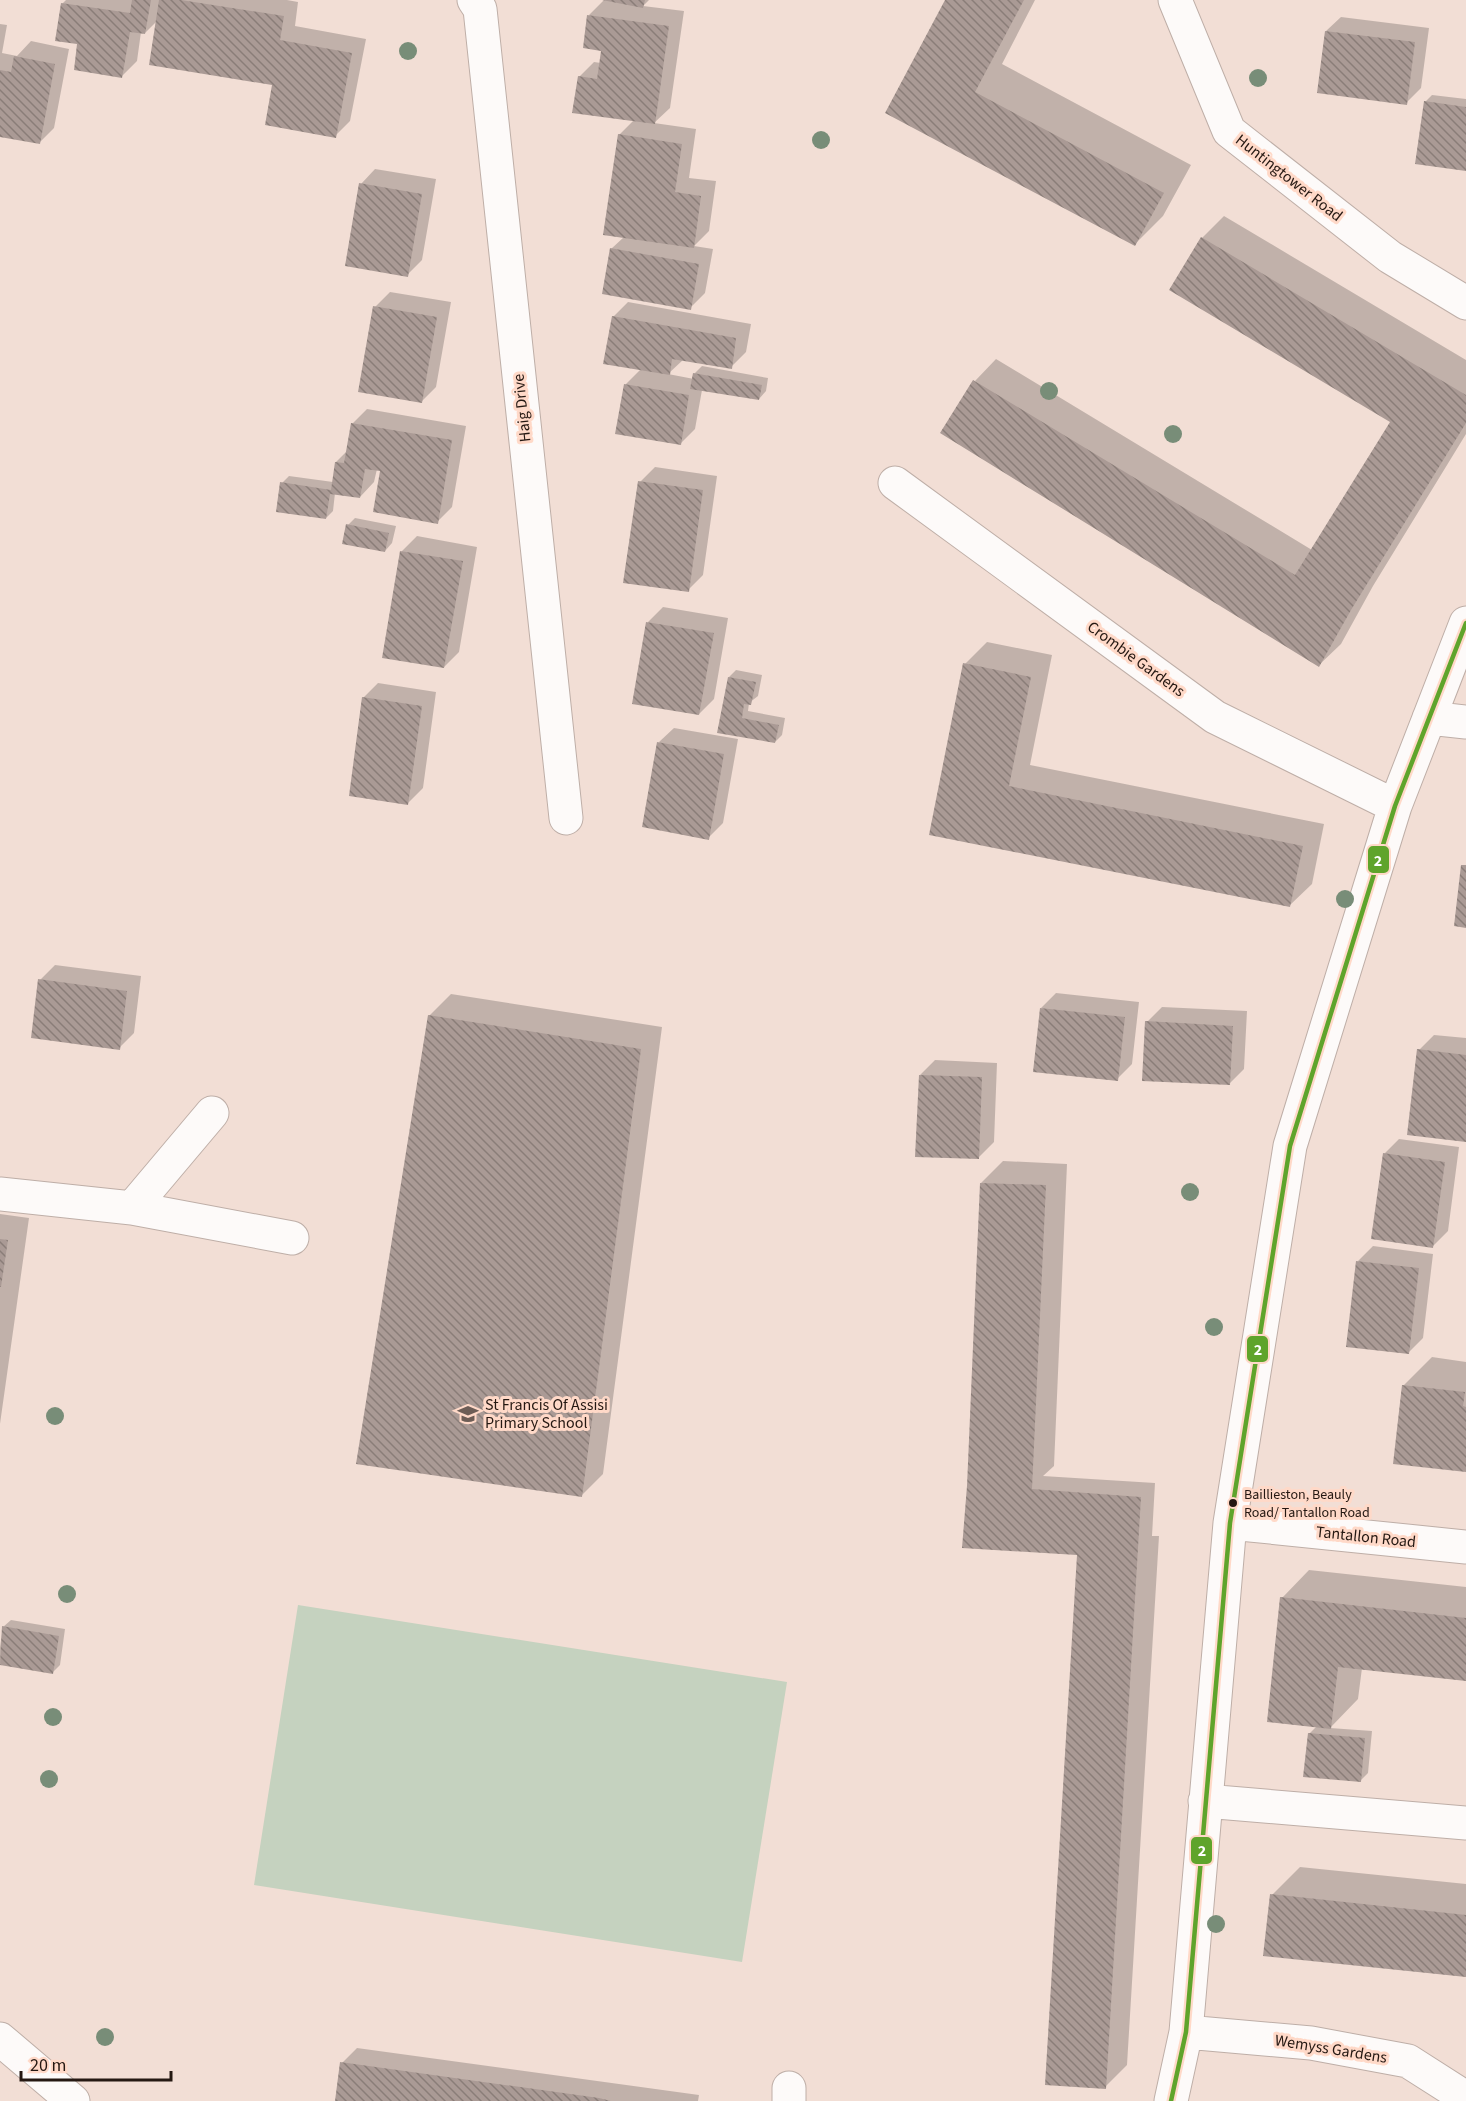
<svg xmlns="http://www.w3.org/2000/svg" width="1466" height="2101" viewBox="0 0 1466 2101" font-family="'Source Sans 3',sans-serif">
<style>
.garden{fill:#c5d2bf}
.shadow{fill:#0003}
.building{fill:url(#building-back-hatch)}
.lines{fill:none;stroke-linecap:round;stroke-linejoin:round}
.minor-casing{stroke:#beaea7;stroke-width:35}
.minor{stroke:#fdfaf9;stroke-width:33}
.bus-1-casing{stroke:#ffd9c8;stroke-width:9}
.bus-1{stroke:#5fa42b;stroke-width:4.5}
.tree{fill:#788d78}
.bus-dot{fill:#251812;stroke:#ffd9c8;stroke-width:2}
.labels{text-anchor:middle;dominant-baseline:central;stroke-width:6;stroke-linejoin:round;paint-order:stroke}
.bus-label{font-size:14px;fill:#251812;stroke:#ffd9c8;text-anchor:start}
.street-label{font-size:16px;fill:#251812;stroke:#ffd9c8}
.poi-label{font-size:16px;fill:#251812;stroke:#ffd9c8;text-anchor:start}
.line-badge{stroke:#ffd9c8;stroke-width:2}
.badge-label{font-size:16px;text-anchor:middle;font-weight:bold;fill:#fff}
</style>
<defs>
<pattern id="building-back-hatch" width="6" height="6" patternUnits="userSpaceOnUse" patternTransform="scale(1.5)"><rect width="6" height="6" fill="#aa9a95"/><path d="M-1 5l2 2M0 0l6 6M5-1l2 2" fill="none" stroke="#8a7d78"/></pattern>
</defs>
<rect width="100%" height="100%" fill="#f2ded5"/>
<!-- garden -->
<path class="garden" d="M298 1605 787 1682 742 1962 254 1885Z"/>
<!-- shadow -->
<path class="shadow" d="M66 0H287L298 2 295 26 366 39 350 121 335 136 274 83 158 20 145 33 141 32 137 61 122 76 79 43 62 4Z
M604 0H649L643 6 684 11 670 108 654 123 696 129 689 178 716 181 709 231 694 246 713 249 705 293 690 308 611 249 624 237 619 135 634 120 579 77 594 62 601 63 602 50 589 15Z
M947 0H1035L1002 64 1191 165 1163 216 1135 244 887 113Z
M1341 17 1429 28 1421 88 1406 103 1326 31Z
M0 24 7 25 2 53 17 56 31 41 69 49 54 128 39 143 0 135Z
M1432 95 1466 99V170L1425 102Z
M375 169 436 179 422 260 407 275 361 184Z
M1224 216 1466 360V434L1373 586 1341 644 1319 665 975 381 996 359 1312 550 1392 422 1202 238Z
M390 292 451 302 436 387 421 402 375 307Z
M628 302 751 324 746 352 731 367 684 359 668 374 694 379V374L702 366 768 378 766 391 759 399 702 390 695 429 680 444 625 385 641 369 613 317Z
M367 409 466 426 452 507 437 522 381 470 377 469 374 482 360 497 335 493 333 511 326 518 282 483 289 476 333 482 336 462 347 451 352 424Z
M655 467 717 476 703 575 688 590 640 482Z
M355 518 396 526 392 543 385 551 348 525Z
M417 536 477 547 459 652 444 667 384 657 402 551Z
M663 607 728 618 714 699 699 714 648 622Z
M987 642 1052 655 1030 765 1324 824 1312 884 1290 905 931 833 965 664Z
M736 670 762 675 758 696 749 703 748 711 785 718 782 735 775 742 719 731 729 677Z
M378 683 436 692 423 788 408 803 363 698Z
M674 728 738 739 723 823 708 838 659 742Z
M55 965 141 976 134 1033 119 1048 40 980Z
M1056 993 1139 1002 1132 1064 1117 1079 1041 1008Z
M451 994 662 1027 603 1474 581 1496 429 1016Z
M1162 1007 1247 1011 1244 1069 1229 1084 1147 1022Z
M1434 1035 1466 1038V1141L1419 1050Z
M935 1060 997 1063 994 1142 979 1157 920 1075Z
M1399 1139 1459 1147 1448 1231 1433 1246 1384 1154Z
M1003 1161 1067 1164 1054 1466 1043 1476 1155 1483 1152 1536H1159L1127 2065 1105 2087 1079 1555 968 1487 981 1183Z
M0 1214 29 1218 0 1424Z
M1373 1246 1433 1254 1423 1338 1408 1353 1358 1261Z
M1432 1357 1466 1362V1470L1404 1385Z
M1309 1570 1466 1587V1680L1362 1668 1358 1699 1330 1728 1372 1731 1368 1773 1361 1780 1309 1734 1317 1726 1282 1598Z
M11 1620 65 1629 60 1665 53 1672 0 1663V1647L3 1627Z
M1300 1867 1466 1884V1976L1272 1895Z
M357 2048 699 2095 698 2101H336L342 2063Z"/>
<!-- building -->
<path class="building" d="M132 0H151L145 34 130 32 122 78 74 70 77 44 55 41 61 3 130 13Z
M159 0H181L284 16 280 40 352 53 336 138 265 125 272 85 149 65Z
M602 0H645L643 8Z
M945 0H1024L975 92 1164 193 1135 246 885 113Z
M587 15 669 26 655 124 572 113 578 76 597 79 601 51 583 48Z
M1325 31 1415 42 1407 105 1317 93Z
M14 56 55 64 40 144 0 137V70L11 72Z
M1424 101 1466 107V171L1415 164Z
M618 134 682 144 675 192 701 196 694 248 603 235Z
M359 183 422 194 408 277 345 266Z
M1201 237 1466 395V423L1351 610 1319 667 940 433 973 380 1295 575 1390 422 1169 290Z
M610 248 699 264 691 310 602 294Z
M373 306 437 317 422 403 358 392Z
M612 316 736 338 732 369 672 359 670 375 603 364Z
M693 373 762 385 759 400 690 389Z
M624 384 689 395 681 445 615 434Z
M351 423 452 440 438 524 373 512 380 471 365 469 360 498 330 494 326 519 276 512 280 482 331 490 335 462 344 463Z
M638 481 703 490 689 592 623 583Z
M346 524 389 533 385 552 342 544Z
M400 551 463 561 444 668 382 658Z
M646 622 714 633 699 715 632 704Z
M963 663 1031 677 1009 786 1303 846 1290 907 929 835Z
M728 677 756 682 751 705 744 704 742 718 779 725 775 743 717 733Z
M362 697 422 706 408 805 349 796Z
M657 742 724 754 709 840 642 827Z
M1461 865H1466V928L1454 926Z
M38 979 127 991 120 1050 31 1038Z
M1040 1008 1125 1017 1118 1081 1033 1072Z
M428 1015 641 1049 582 1497 356 1464Z
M1145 1021 1233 1026 1230 1085 1142 1081Z
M1417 1049 1466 1055V1142L1407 1135Z
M919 1075 982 1077 979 1159 915 1157Z
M1383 1153 1445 1162 1433 1248 1371 1239Z
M980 1183 1046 1185 1032 1489 1141 1497 1106 2089 1045 2085 1077 1555 962 1548 967 1486Z
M0 1239 8 1240 1 1287H0Z
M1356 1261 1419 1268 1409 1354 1346 1347Z
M1402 1385 1465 1392 1463 1406 1466 1407V1472L1393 1464Z
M1280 1597 1466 1618V1681L1338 1667 1331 1729 1267 1722Z
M2 1626 59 1636 53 1674 0 1665Z
M1308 1733 1365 1738 1361 1782 1303 1777Z
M1270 1894 1466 1915V1977L1263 1956Z
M340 2062 599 2098 611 2101H335Z"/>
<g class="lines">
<!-- minor casing -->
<g class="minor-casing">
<path id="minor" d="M474 0 480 9 566 818
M1175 0 1229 131 1390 257 1466 303
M895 483 1215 717 1395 806
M1429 718 1466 722
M0 1194 132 1208 212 1113
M132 1208 292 1238
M1230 1523 1466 1547
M1205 1801 1466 1823
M1186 2032 1311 2043 1408 2061 1466 2098
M0 2039 73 2101
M789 2101V2088
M1171 2101 1186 2032 1230 1523 1290 1146 1395 806 1466 623"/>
</g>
<!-- minor -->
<use href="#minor" class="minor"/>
<!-- bus-1 casing -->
<g class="bus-1-casing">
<path id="bus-1" d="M1171 2101 1186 2032 1230 1523 1290 1146 1395 806 1466 623"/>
</g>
<!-- bus-1 -->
<use href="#bus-1" class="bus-1"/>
</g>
<!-- trees -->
<g class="tree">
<circle cx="408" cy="51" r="9"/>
<circle cx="1258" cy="78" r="9"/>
<circle cx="821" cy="140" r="9"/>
<circle cx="1049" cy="391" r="9"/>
<circle cx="1173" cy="434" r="9"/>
<circle cx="1345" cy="899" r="9"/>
<circle cx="1190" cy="1192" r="9"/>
<circle cx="1214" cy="1327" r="9"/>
<circle cx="55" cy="1416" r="9"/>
<circle cx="67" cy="1594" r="9"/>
<circle cx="53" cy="1717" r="9"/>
<circle cx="49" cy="1779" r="9"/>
<circle cx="1216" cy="1924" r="9"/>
<circle cx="105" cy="2037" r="9"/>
</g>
<!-- icons -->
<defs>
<g id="school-bare" transform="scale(1.62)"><path d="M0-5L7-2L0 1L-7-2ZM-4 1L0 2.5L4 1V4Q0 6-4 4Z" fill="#6d5d56" stroke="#ffd9c8" stroke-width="2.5" paint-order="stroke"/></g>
</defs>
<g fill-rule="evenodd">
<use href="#school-bare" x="468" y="1414"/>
</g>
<!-- markers -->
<circle class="bus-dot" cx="1233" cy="1503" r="5"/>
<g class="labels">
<!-- bus labels -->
<g class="bus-label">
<text x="1244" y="1495">Baillieston, Beauly<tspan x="1244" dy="18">Road/ Tantallon Road</tspan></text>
</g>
<!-- street labels -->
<g class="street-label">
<text transform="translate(1289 178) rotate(38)">Huntingtower Road</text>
<text transform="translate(522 408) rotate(-96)">Haig Drive</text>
<text transform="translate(1136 659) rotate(36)">Crombie Gardens</text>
<text transform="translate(1366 1537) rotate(6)">Tantallon Road</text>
<text transform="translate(1331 2049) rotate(9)">Wemyss Gardens</text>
</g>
<!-- poi labels -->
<g class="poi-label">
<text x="485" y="1405">St Francis Of Assisi<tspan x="485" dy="18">Primary School</tspan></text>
</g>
</g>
<g class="line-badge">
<rect x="1367" y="845" width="23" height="29" rx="6" fill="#5fa42b"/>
<rect x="1246" y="1335" width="23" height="28" rx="6" fill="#5fa42b"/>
<rect x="1190" y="1836" width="23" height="29" rx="6" fill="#5fa42b"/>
</g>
<g class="badge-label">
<text x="1378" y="866">2</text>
<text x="1258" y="1355">2</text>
<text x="1202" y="1856">2</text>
</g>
<!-- scale -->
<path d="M21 2071v9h150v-9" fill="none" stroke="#251812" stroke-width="3"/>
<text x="30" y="2071" font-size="18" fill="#251812" stroke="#ffd9c8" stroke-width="4.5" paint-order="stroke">20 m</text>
</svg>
